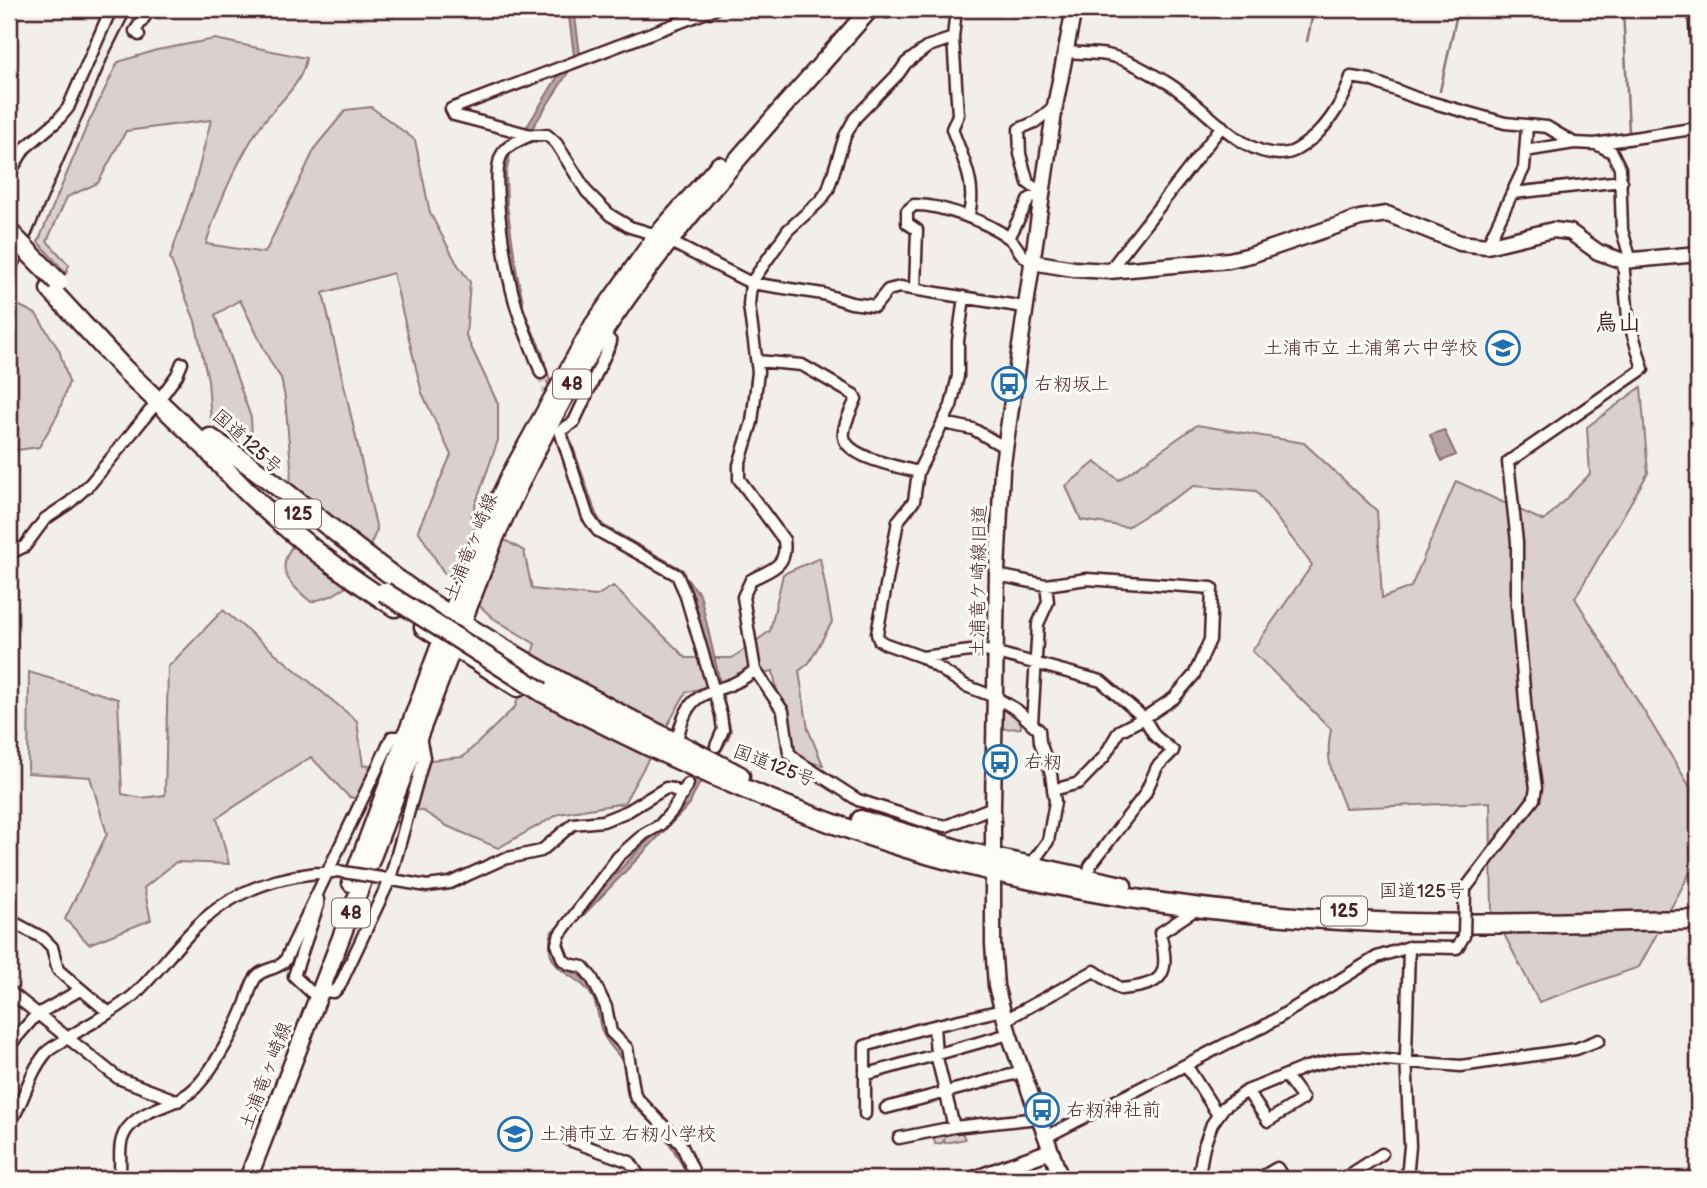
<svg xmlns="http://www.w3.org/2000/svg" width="1707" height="1188" viewBox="0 0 1707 1188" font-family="'Balsamiq Sans','Klee One',sans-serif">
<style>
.green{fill:#d9d0cf;stroke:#92787d;stroke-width:2}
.water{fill:#b7a5a6;stroke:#8b6f75;stroke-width:2}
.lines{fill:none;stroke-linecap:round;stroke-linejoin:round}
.stream{stroke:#8b6f75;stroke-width:2.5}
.street-tunnel{stroke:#d0c5c5;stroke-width:10;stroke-dasharray:10 5;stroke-linecap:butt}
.street-casing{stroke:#4a1f2b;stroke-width:15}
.secondary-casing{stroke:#4a1f2b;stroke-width:19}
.primary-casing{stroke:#4a1f2b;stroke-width:21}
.highway-casing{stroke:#4a1f2b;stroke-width:23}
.street{stroke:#fdfcf7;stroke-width:10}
.secondary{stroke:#fdfcf7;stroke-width:14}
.primary{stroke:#fdfcf7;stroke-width:16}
.highway{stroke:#fdfcf7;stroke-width:18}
.rail{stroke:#4a1f2b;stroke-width:2.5}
.street-bridge-casing{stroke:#4a1f2b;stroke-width:15;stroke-linecap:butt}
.highway-bridge-casing{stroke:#4a1f2b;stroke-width:23;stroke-linecap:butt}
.street-bridge{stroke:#fdfcf7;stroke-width:10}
.highway-bridge{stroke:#fdfcf7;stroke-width:18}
.labels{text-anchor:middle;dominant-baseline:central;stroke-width:6;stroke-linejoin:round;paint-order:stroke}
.shield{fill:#fdfcf7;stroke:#806168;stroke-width:2}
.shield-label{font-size:18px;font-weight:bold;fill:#4a1f2b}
.poi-label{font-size:19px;fill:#4a1f2b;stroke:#fdfcf7;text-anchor:start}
.street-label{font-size:19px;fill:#4a1f2b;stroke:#fdfcf7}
.quarter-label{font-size:23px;font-weight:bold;fill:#4a1f2b;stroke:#fdfcf7}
</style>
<rect width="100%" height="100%" fill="#f2efeb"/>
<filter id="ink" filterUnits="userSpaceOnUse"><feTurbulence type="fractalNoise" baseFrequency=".0143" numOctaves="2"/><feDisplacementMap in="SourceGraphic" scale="14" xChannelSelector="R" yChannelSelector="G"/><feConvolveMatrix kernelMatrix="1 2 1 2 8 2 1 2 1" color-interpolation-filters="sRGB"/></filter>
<g filter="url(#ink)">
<!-- green -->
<path class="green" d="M215 39 306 58C302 89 270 108 255 134 235 167 217 207 206 244L265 253 316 146 346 110 371 107 415 140 430 213 456 262 470 282 466 336 498 404V440L470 520 524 551 532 589 596 596 613 586 686 658H732L770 631 783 574 820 558 832 622 809 663 799 671 808 729 823 765 790 758 773 671 686 692 624 803 559 814 498 848 447 826 423 811 349 797 311 757 217 818 229 864 176 862 144 888 151 920 89 944 65 919 107 834 90 777 28 773 29 672 118 699 122 794 142 798 165 795 168 667 223 610 357 721 363 766 463 757 515 707 535 644 493 618 444 573 418 530 451 455 422 393 393 273 323 293 377 530 369 548 290 487 291 466 285 398 281 378 271 363 240 300 215 315 251 418 252 439 211 422 208 380 195 321 170 258 194 187 211 120 126 131 98 183 67 197 47 241 69 265 66 273 38 242 86 128 118 62 157 50Z
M12 302 36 314 59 350 69 382 58 414 39 447 9 451V311Z
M1641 387 1648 473 1575 598 1698 800V858L1639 967 1539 1002 1492 911 1490 802 1345 808C1334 779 1324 761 1331 729L1252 651 1312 565 1256 491 1194 486 1127 527 1081 520 1066 486 1095 462 1119 480 1197 425 1304 443 1377 511 1382 598 1411 587 1456 481 1544 521 1590 474 1587 427Z
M294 544 346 587 331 596 311 602C290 584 273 570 294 544Z
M1002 704 1020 716 1021 728 1002 729Z
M961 1131 965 1139 945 1143 944 1140 942 1143 935 1144 933 1133Z"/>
<!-- water -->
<path class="water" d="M568 9H574L580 54 533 127 510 154 506 174 507 205 517 274 523 301V309L542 352 547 371 596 514 603 525 683 570 685 577 700 594 731 731C722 758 699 776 690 804L577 922 557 933 561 962 567 970 579 975 597 992 609 1033 628 1059 633 1098 678 1145 695 1179H689C680 1160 669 1140 655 1125 647 1117 637 1111 631 1103 623 1092 628 1073 622 1061 617 1051 607 1044 603 1034 598 1023 599 1010 593 998 579 970 540 976 552 931L574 918 685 801C694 774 717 757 726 730L694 596 687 584 600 529 591 516 512 274 502 205 500 173 508 149 528 125 566 63 574 55Z
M1444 430 1456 455 1442 461 1430 435Z"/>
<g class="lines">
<!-- stream -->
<path class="stream" d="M1623 9 1629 132
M1307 41 1314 9
M1440 91 1458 9"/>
<!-- street-tunnel -->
<path class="street-tunnel" d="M541 373 551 402"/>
<!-- street casing -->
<g class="street-casing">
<path id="street" d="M715 9 451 109 454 115 531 135H547L556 143 587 192 610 215 630 227 657 235 751 283 823 294 851 303 875 306 888 290 900 287 1024 307
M956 9 953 38 958 115 952 129C963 159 978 186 968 217
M1694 9 1698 69
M887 12 892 9
M139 35 135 31 150 9
M1064 52C1078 53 1093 53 1107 55 1128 59 1148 72 1166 82 1202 102 1243 162 1288 153 1298 151 1307 142 1315 136 1331 121 1345 98 1351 77L1370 80 1416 98 1505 123 1547 127 1574 143
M531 135C520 140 506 145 501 156 490 180 507 275 515 302 521 325 533 349 541 373
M1596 144 1612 152 1620 168 1622 230 1631 261
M1525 151 1574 143 1595 144 1698 128
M9 174 25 148 57 121 68 108 111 9
M1513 193 1622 181
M1009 238 1029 199 1042 193 1028 183 1020 154 1019 129 1035 122 1055 106
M1487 246 1524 168 1527 126
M1109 271 1222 126
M915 288 917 230 907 223V211L914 205C940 204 988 222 1009 238 1019 246 1017 254 1032 262
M964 297 958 341V376L951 406 918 472 914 501 898 521 877 634 879 640 886 644 922 657 966 686 995 697 1017 710 1039 730 1040 742 1051 774 1055 802 1048 841 1029 867
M604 333 611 342 574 422 560 431 588 517 598 531 677 575 685 593 721 715 723 730 716 746
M757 361 802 365 854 395 856 399C852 409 842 427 844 437 847 458 901 467 918 472
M164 393 177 375 182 363
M944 423 973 429 1004 447
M9 554 25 546 45 519 69 503 91 483 158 401
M922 657 979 650 997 653 1101 681 1144 718 1174 698 1194 675 1210 640 1212 588 1087 579 1046 585 997 575
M755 670 783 711 789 753 799 762 858 800 923 821 946 826 993 807
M1032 724 1038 624 1048 602 1046 585
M677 741C690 676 717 702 755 670L743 597 751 580C771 569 788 567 784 540L739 479V465L752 422 758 372 749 305 751 283 788 230 821 200 828 190 845 136 855 118 899 73 906 63 929 46 953 38
M688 784 673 810 660 825 644 834 618 857 560 934 557 944 563 960 569 964 583 967 592 978 606 1007 611 1032 627 1048 635 1096 681 1144 697 1179
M1053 790 1079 783 1104 757 1119 731 1144 718 1155 736 1173 751 1157 767 1145 794 1090 866 1088 880
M381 878 427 886 450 883 503 859 541 851 573 824 603 821 628 811 666 788 673 789 682 796
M1465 889 1534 799 1536 788 1526 713 1517 606V542L1508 462 1643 369 1628 318 1623 261
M9 920 43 938 52 947 58 970 108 1012
M9 991 118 1078 178 1101
M321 991 334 992 339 987 390 879 424 757 420 737
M311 992 294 976 318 905V899
M1005 1020 1094 971 1121 989C1163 985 1171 976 1160 933L1198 908
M934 1026 936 1054 954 1127
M9 1046 36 1015 80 990
M1186 1065 1218 1115
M864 1075 1009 1034
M1247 1091 1268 1121 1303 1099 1286 1076
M886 1108 1022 1072
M865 1114V1046L921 1029 1002 1010
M9 1124C24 1103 28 1074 46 1053 50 1048 58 1045 63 1041 86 1025 115 1012 135 994 157 973 175 947 197 926 233 890 282 874 333 872
M1046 1137 1226 1044 1263 1027 1377 957 1409 947 1457 948 1464 936
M899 1138 954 1127 1039 1118
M569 1140 630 1162 641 1179
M119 1179C123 1161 115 1144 128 1128 147 1105 176 1108 196 1087 212 1071 237 1027 245 1005 249 995 250 984 257 976 264 968 277 970 285 961L392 737H405
M1198 1179 1204 1146 1212 1124 1224 1107 1247 1091 1306 1067 1339 1059 1360 1058 1461 1066 1576 1049 1599 1040
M1258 1179 1277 1168 1284 1179
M1343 1179 1382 1154
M1407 1179 1410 1146 1406 1055 1409 947"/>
</g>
<!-- secondary casing -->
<g class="secondary-casing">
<path id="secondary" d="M1032 262 1074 269 1109 271 1229 260 1251 255 1360 218 1387 214 1460 243 1487 246 1553 230 1570 232 1598 252 1623 261 1698 254
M974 1179 1050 1151
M1061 1179 1009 1034 996 986 993 944V807L997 572 1002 470 1055 106 1074 9"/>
</g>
<!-- primary casing -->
<g class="primary-casing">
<path id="primary" d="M351 883 456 602 482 535 511 473 593 325 657 235 719 165
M248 1179 495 538C524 474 555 409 592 350 671 226 774 119 870 9"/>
</g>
<!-- highway casing -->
<g class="highway-casing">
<path id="highway" d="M50 289 124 369 215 456
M210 438C288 488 355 553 432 604 486 639 541 672 598 702 644 728 693 750 740 776
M208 450C260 512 327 563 395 607
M424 627 518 687
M542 692C658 754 780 809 906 848 1052 892 1204 913 1356 921 1469 927 1584 921 1698 920
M861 820 967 852 1122 886"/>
</g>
<!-- street -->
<use href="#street" class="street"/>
<!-- secondary -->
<use href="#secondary" class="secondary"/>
<!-- primary -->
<use href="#primary" class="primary"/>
<!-- highway -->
<use href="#highway" class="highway"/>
<!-- rail -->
<path class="rail" d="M9 288 109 55 132 9"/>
<!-- street-bridge casing -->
<g class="street-bridge-casing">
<path id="street-bridge" d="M337 871 381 878
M1464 936 1465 889"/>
</g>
<!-- highway-bridge casing -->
<g class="highway-bridge-casing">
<path id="highway-bridge" d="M9 232 58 282
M384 592 542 692"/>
</g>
<!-- street-bridge -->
<use href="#street-bridge" class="street-bridge"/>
<!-- highway-bridge -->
<use href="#highway-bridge" class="highway-bridge"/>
</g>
</g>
<!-- icons -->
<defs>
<g id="school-ring" transform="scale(1.75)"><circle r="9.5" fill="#fdfcf7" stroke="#1f6fb2" stroke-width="1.5"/><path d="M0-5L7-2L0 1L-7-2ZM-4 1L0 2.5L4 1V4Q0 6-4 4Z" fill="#1f6fb2"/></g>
<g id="bus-ring" transform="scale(1.75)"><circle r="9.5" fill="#fdfcf7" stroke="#1f6fb2" stroke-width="1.5"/><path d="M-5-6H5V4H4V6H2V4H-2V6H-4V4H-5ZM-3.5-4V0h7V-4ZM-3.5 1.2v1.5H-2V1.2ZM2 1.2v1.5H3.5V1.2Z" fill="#1f6fb2"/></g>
</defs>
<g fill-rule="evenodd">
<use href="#school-ring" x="1503" y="348"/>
<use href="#bus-ring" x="1009" y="384"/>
<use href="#bus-ring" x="1000" y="762"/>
<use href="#bus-ring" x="1042" y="1110"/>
<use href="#school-ring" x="515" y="1134"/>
</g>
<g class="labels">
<!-- shield labels -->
<g class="shield">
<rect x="553" y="369.5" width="38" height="29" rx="5"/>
<rect x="275" y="499.5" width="46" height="29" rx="5"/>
<rect x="1321" y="896.5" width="46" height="29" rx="5"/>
<rect x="332" y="898.5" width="38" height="29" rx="5"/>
</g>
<g class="shield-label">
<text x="572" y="384">48</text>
<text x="298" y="514">125</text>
<text x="1344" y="911">125</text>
<text x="351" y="913">48</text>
</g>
<!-- poi labels -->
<g class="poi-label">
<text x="1478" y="348" text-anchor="end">土浦市立 土浦第六中学校</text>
<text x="1034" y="384">右籾坂上</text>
<text x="1024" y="762">右籾</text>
<text x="1066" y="1110">右籾神社前</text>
<text x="540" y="1134">土浦市立 右籾小学校</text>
</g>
<!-- street labels -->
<g class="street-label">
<text transform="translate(247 442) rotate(42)">国道125号</text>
<text transform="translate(471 547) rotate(-68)">土浦竜ヶ崎線</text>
<text transform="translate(979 581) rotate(-89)">土浦竜ケ崎線旧道</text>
<text transform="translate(774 766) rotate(21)">国道125号</text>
<text x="1422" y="891">国道125号</text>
<text transform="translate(266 1076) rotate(-69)">土浦竜ヶ崎線</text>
</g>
<!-- quarter labels -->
<g class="quarter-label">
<text x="1618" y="323">烏山</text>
</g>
</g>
<!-- margin -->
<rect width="1707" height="1188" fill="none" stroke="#fdfcf7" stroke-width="35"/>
<rect x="18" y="18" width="1672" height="1153" fill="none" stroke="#4a1f2b" stroke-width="2.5" filter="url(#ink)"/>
</svg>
